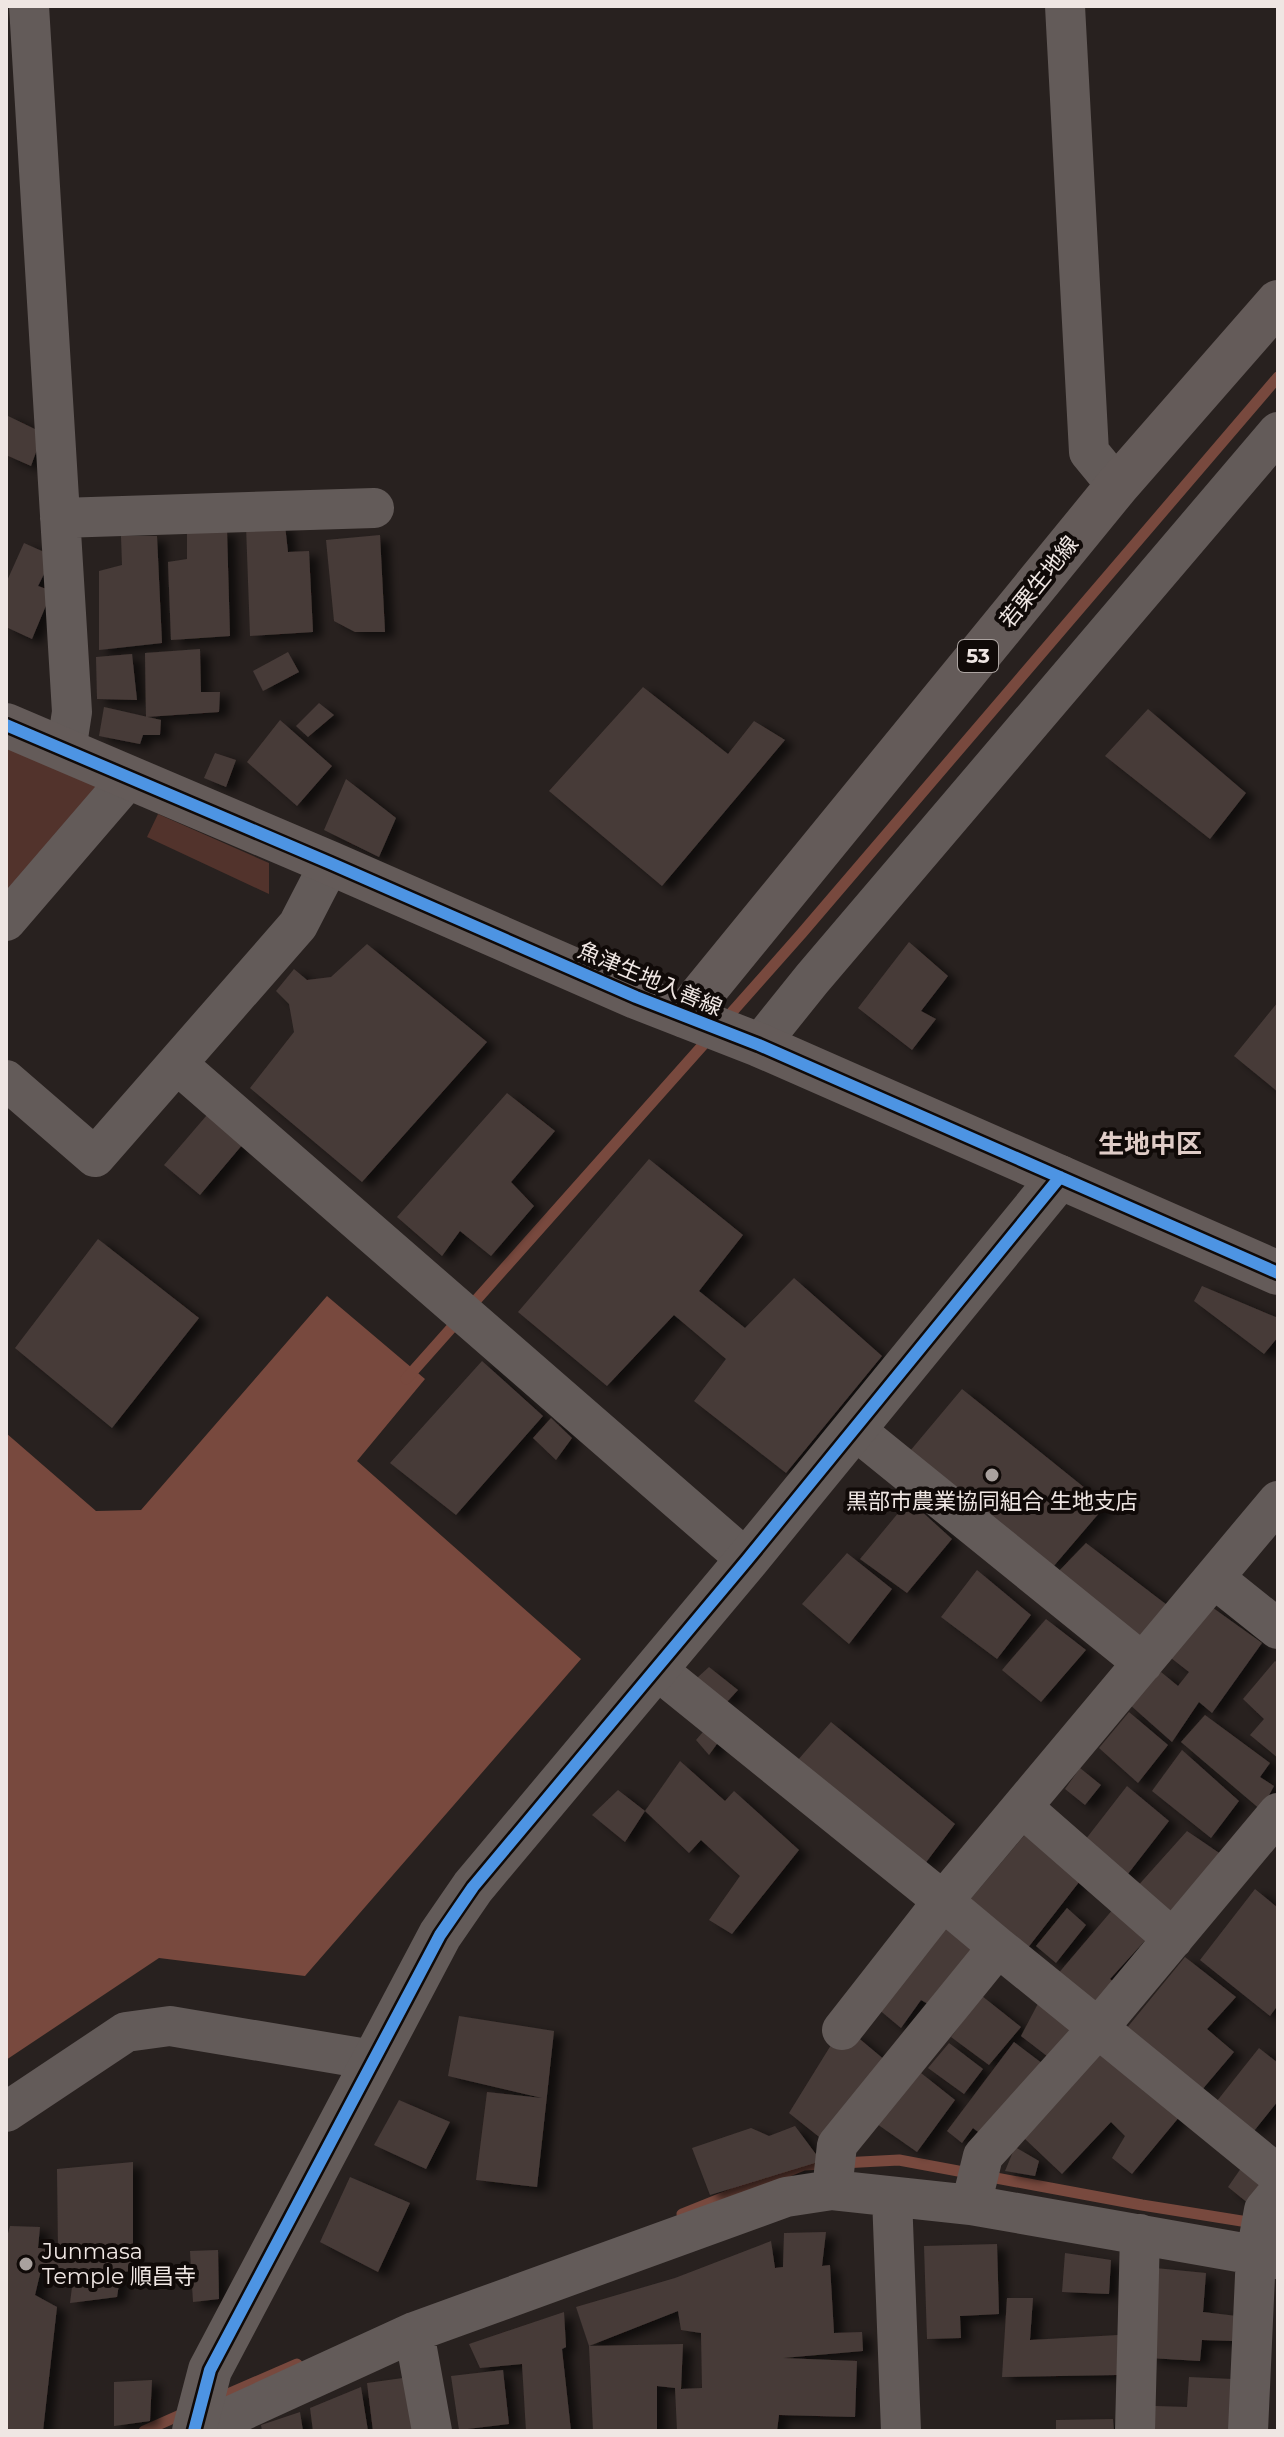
<svg xmlns="http://www.w3.org/2000/svg" width="1284" height="2437" viewBox="0 0 1284 2437" font-family="Montserrat,'Noto Sans JP',sans-serif">
<style>
.green{fill:#52332c}
.water{fill:#78493e}
.lines{fill:none;stroke-linecap:round;stroke-linejoin:round}
.stream{stroke:#78493e;stroke-width:11}
.building{fill:#473b38;filter:url(#shadow)}
.minor{stroke:#635b59;stroke-width:40}
.tertiary{stroke:#635b59;stroke-width:44}
.primary{stroke:#645b59;stroke-width:44}
.cycleway-casing{stroke:#100a08;stroke-width:17}
.cycleway{stroke:#4d94e3;stroke-width:12}
.poi-dot{fill:#a9a19e;stroke:#100a08;stroke-width:3}
.labels{text-anchor:middle;dominant-baseline:central;stroke-width:8;stroke-linejoin:round;paint-order:stroke}
.shield{fill:#100a08;stroke:#aca4a1;stroke-width:2}
.shield-label{font-size:20px;font-weight:bold;fill:#efe6e3}
.street-label{font-size:22px;fill:#efe6e3;stroke:#100a08}
.poi-label{font-size:22px;fill:#efe6e3;stroke:#100a08}
.quarter-label{font-size:26px;font-weight:bold;fill:#dfccc7;stroke:#100a08}
</style>
<defs>
<filter id="shadow"><feDropShadow dx="9" dy="5" stdDeviation="4" flood-color="#0009"/></filter>
</defs>
<rect width="100%" height="100%" fill="#28211f"/>
<!-- green -->
<path class="green" d="M6 747 100 787 6 900Z
M158 814 269 863V894L147 837Z"/>
<!-- water -->
<path class="water" d="M327 1296 425 1379 357 1461 581 1659 305 1976 159 1958 6 2060V1433L96 1511 141 1510Z"/>
<g class="lines">
<!-- stream -->
<path class="stream" d="M725 1020 802 933 1278 377
M406 1379 711 1036
M682 2214 804 2165 899 2160 1142 2205 1254 2223
M214 2400 297 2364
M144 2431 187 2412"/>
</g>
<!-- building -->
<path class="building" d="M6 415 43 433 31 466 6 455Z
M285 525 288 552 309 551 313 632 250 636 246 526Z
M227 530 230 636 171 640 168 562 187 559V532Z
M380 535 385 632H355L334 621 326 540Z
M121 536H157L162 643 99 650V571L122 565Z
M24 543 53 556 38 586 52 591 32 639 6 627V583Z
M200 649 201 692H220L219 712 146 717 145 653Z
M288 652 299 672 263 691 253 671Z
M132 654 137 700 97 699 96 657Z
M643 687 728 754 754 721 785 740 662 886 549 791Z
M319 703 334 715 308 737 296 726Z
M104 707 161 720 160 735H143L140 744 99 736Z
M1148 709 1246 793 1210 839 1105 756Z
M280 720 332 766 297 806 247 762Z
M215 753 236 760 226 787 204 778Z
M346 779 396 818 379 857 324 830Z
M909 942 948 976 921 1011 936 1019 912 1050 858 1008Z
M367 944 487 1042 362 1182 250 1088 294 1032 289 1004 276 991 294 969 307 980 331 977Z
M1278 1002V1092L1234 1056Z
M507 1093 555 1131 511 1182 534 1206 491 1256 460 1231 442 1256 397 1217Z
M207 1115 243 1144 200 1195 164 1165Z
M649 1159 743 1235 699 1291 745 1328 794 1278 882 1356 786 1473 694 1401 726 1359 674 1315 607 1386 518 1312Z
M98 1239 199 1318 112 1428 15 1348Z
M1202 1286 1278 1318V1337L1264 1354 1194 1301Z
M482 1361 543 1416 456 1515 390 1463Z
M962 1389 1106 1505 1053 1567 910 1451Z
M551 1418 572 1438 556 1460 533 1438Z
M909 1500 952 1539 907 1593 860 1559Z
M1086 1543 1167 1605 1138 1640 1058 1572Z
M847 1553 892 1589 849 1644 802 1604Z
M977 1570 1031 1615 997 1659 941 1617Z
M1209 1605 1262 1643 1212 1713 1199 1702 1172 1742 1129 1704 1161 1672 1178 1686 1189 1672 1171 1658Z
M1046 1619 1086 1650 1041 1702 1002 1670Z
M1275 1661 1278 1663V1758L1250 1735 1264 1719 1243 1699Z
M709 1667 738 1690 726 1703 697 1678Z
M1129 1712 1168 1745 1138 1783 1099 1748Z
M1205 1715 1270 1763 1260 1777 1274 1786 1261 1810 1181 1742Z
M831 1722 955 1824 924 1865 797 1761Z
M709 1725 722 1737 709 1755 696 1740Z
M1182 1750 1239 1801 1211 1838 1152 1791Z
M680 1761 725 1801 734 1791 799 1850 732 1934 709 1920 740 1876 701 1840 689 1853 645 1811 625 1842 592 1815 618 1790 645 1811Z
M1080 1768 1101 1785 1085 1805 1065 1789Z
M1127 1786 1169 1821 1124 1879 1082 1844Z
M1028 1831 1083 1877 1027 1949 968 1902Z
M1187 1831 1228 1859 1179 1922 1136 1888Z
M1255 1889 1278 1908V2005L1270 2016 1200 1960Z
M1067 1908 1086 1925 1056 1963 1036 1946Z
M1114 1908 1151 1934 1110 1979 1121 1987 1103 2014 1057 1975Z
M946 1926 982 1954 937 2009 921 2000 901 2028 877 2008Z
M1185 1957 1236 1997 1207 2029 1234 2052 1201 2091 1126 2029Z
M1043 1994 1085 2023 1056 2063 1021 2036Z
M982 1996 1021 2027 989 2065 951 2037Z
M459 2016 554 2031 537 2187 476 2180 487 2092 542 2098 448 2076Z
M855 2035 886 2061 823 2140 789 2113 836 2037Z
M1014 2042 1047 2067 990 2141 973 2128 962 2143 947 2131Z
M949 2043 983 2069 964 2094 928 2068Z
M1259 2048 1278 2063V2101L1254 2131 1217 2101Z
M1105 2049 1180 2116 1132 2174 1112 2158 1125 2136 1111 2122 1062 2174 1024 2138Z
M921 2073 955 2100 917 2152 877 2124Z
M399 2100 450 2122 426 2169 374 2145Z
M795 2126 821 2161 710 2195 692 2148 751 2128 769 2136Z
M1015 2147 1039 2161 1035 2176 1005 2171Z
M1246 2161 1266 2180 1249 2204 1228 2187Z
M133 2162V2271L121 2272 117 2297 70 2303 73 2279 41 2270 35 2295 57 2307 43 2431H6V2241L10 2226 40 2227 38 2248 58 2249 57 2169Z
M350 2177 410 2203 378 2272 320 2242Z
M826 2232 822 2266 830 2265 834 2333 862 2332 863 2351 783 2358 857 2361 855 2417 779 2415 777 2431H677L675 2388 657 2386V2431H593L589 2346 683 2344 681 2389 702 2388 701 2333 681 2330 678 2311 589 2346 576 2307 675 2278 771 2241 775 2268 783 2267 784 2233Z
M997 2244 999 2314 960 2316 961 2338 927 2339 924 2246Z
M218 2250 219 2299 193 2302 190 2251Z
M1065 2253 1111 2260 1109 2294 1062 2292Z
M1155 2268 1206 2273 1203 2312 1237 2316 1233 2341 1202 2340 1200 2361 1149 2358Z
M1007 2298H1033L1030 2340 1118 2335V2375L1002 2377Z
M564 2312 566 2347 562 2349 571 2431H526L522 2364 480 2368 469 2344Z
M503 2370 509 2424 459 2430 451 2376Z
M1189 2377 1232 2379 1230 2431H1154L1155 2406 1187 2407Z
M403 2378 415 2431H373L367 2383Z
M152 2380 150 2421 114 2426V2382Z
M361 2387 368 2431H313L310 2408Z
M300 2412 303 2431H262L261 2425Z
M1113 2419 1114 2431H1056V2420Z"/>
<g class="lines">
<!-- minor -->
<path class="minor" d="M29 6 72 712 66 751
M1065 6 1089 452 1117 486
M60 518 374 508
M6 921 129 778
M759 1045 812 979 1278 432
M177 1064 747 1560
M6 1080 95 1157 298 925 330 863
M854 1429 1143 1663
M1214 1578 1278 1629
M656 1669 943 1901 842 2030
M1022 1807 1173 1939
M1278 1813 1098 2028 1278 2175
M6 2112 126 2032 170 2026 373 2060
M832 2190 837 2145 998 1947 943 1901 1278 1501
M892 2197 901 2431
M971 2205 983 2156 1098 2028 998 1947
M414 2332 432 2431
M198 2431 414 2332 786 2197 832 2190 971 2205 1278 2259
M1135 2431 1140 2234
M1248 2431 1256 2254 1264 2210 1278 2193"/>
<!-- tertiary -->
<path class="tertiary" d="M194 2431 210 2370 440 1935 473 1887 747 1560 1060 1177"/>
<!-- primary -->
<path class="primary" d="M6 725 330 863 636 997 759 1045 1278 1273
M684 1016 1117 486 1278 302"/>
<!-- cycleway casing -->
<g class="cycleway-casing">
<path id="cycleway" d="M6 725 330 863 636 997 759 1045 1278 1273
M194 2431 210 2370 440 1935 473 1887 747 1560 1060 1177"/>
</g>
<!-- cycleway -->
<use href="#cycleway" class="cycleway"/>
</g>
<!-- markers -->
<g class="poi-dot">
<circle cx="992" cy="1475" r="8"/>
<circle cx="26" cy="2264" r="8"/>
</g>
<g class="labels">
<!-- shield labels -->
<rect class="shield" x="958" y="640" width="40" height="32" rx="6"/>
<g class="shield-label">
<text x="978" y="656">53</text>
</g>
<!-- street labels -->
<g class="street-label">
<text transform="translate(1039 582) rotate(-51)">若栗生地線</text>
<text transform="translate(650 979) rotate(23)">魚津生地入善線</text>
</g>
<!-- poi labels -->
<g class="poi-label">
<text x="992" y="1501">黒部市農業協同組合 生地支店</text>
<text x="42" y="2251" text-anchor="start">Junmasa<tspan x="42" dy="25">Temple 順昌寺</tspan></text>
</g>
<!-- quarter labels -->
<g class="quarter-label">
<text x="1150" y="1144">生地中区</text>
</g>
</g>
<!-- border -->
<rect width="1284" height="2437" fill="none" stroke="#efe6e3" stroke-width="16"/>
</svg>
